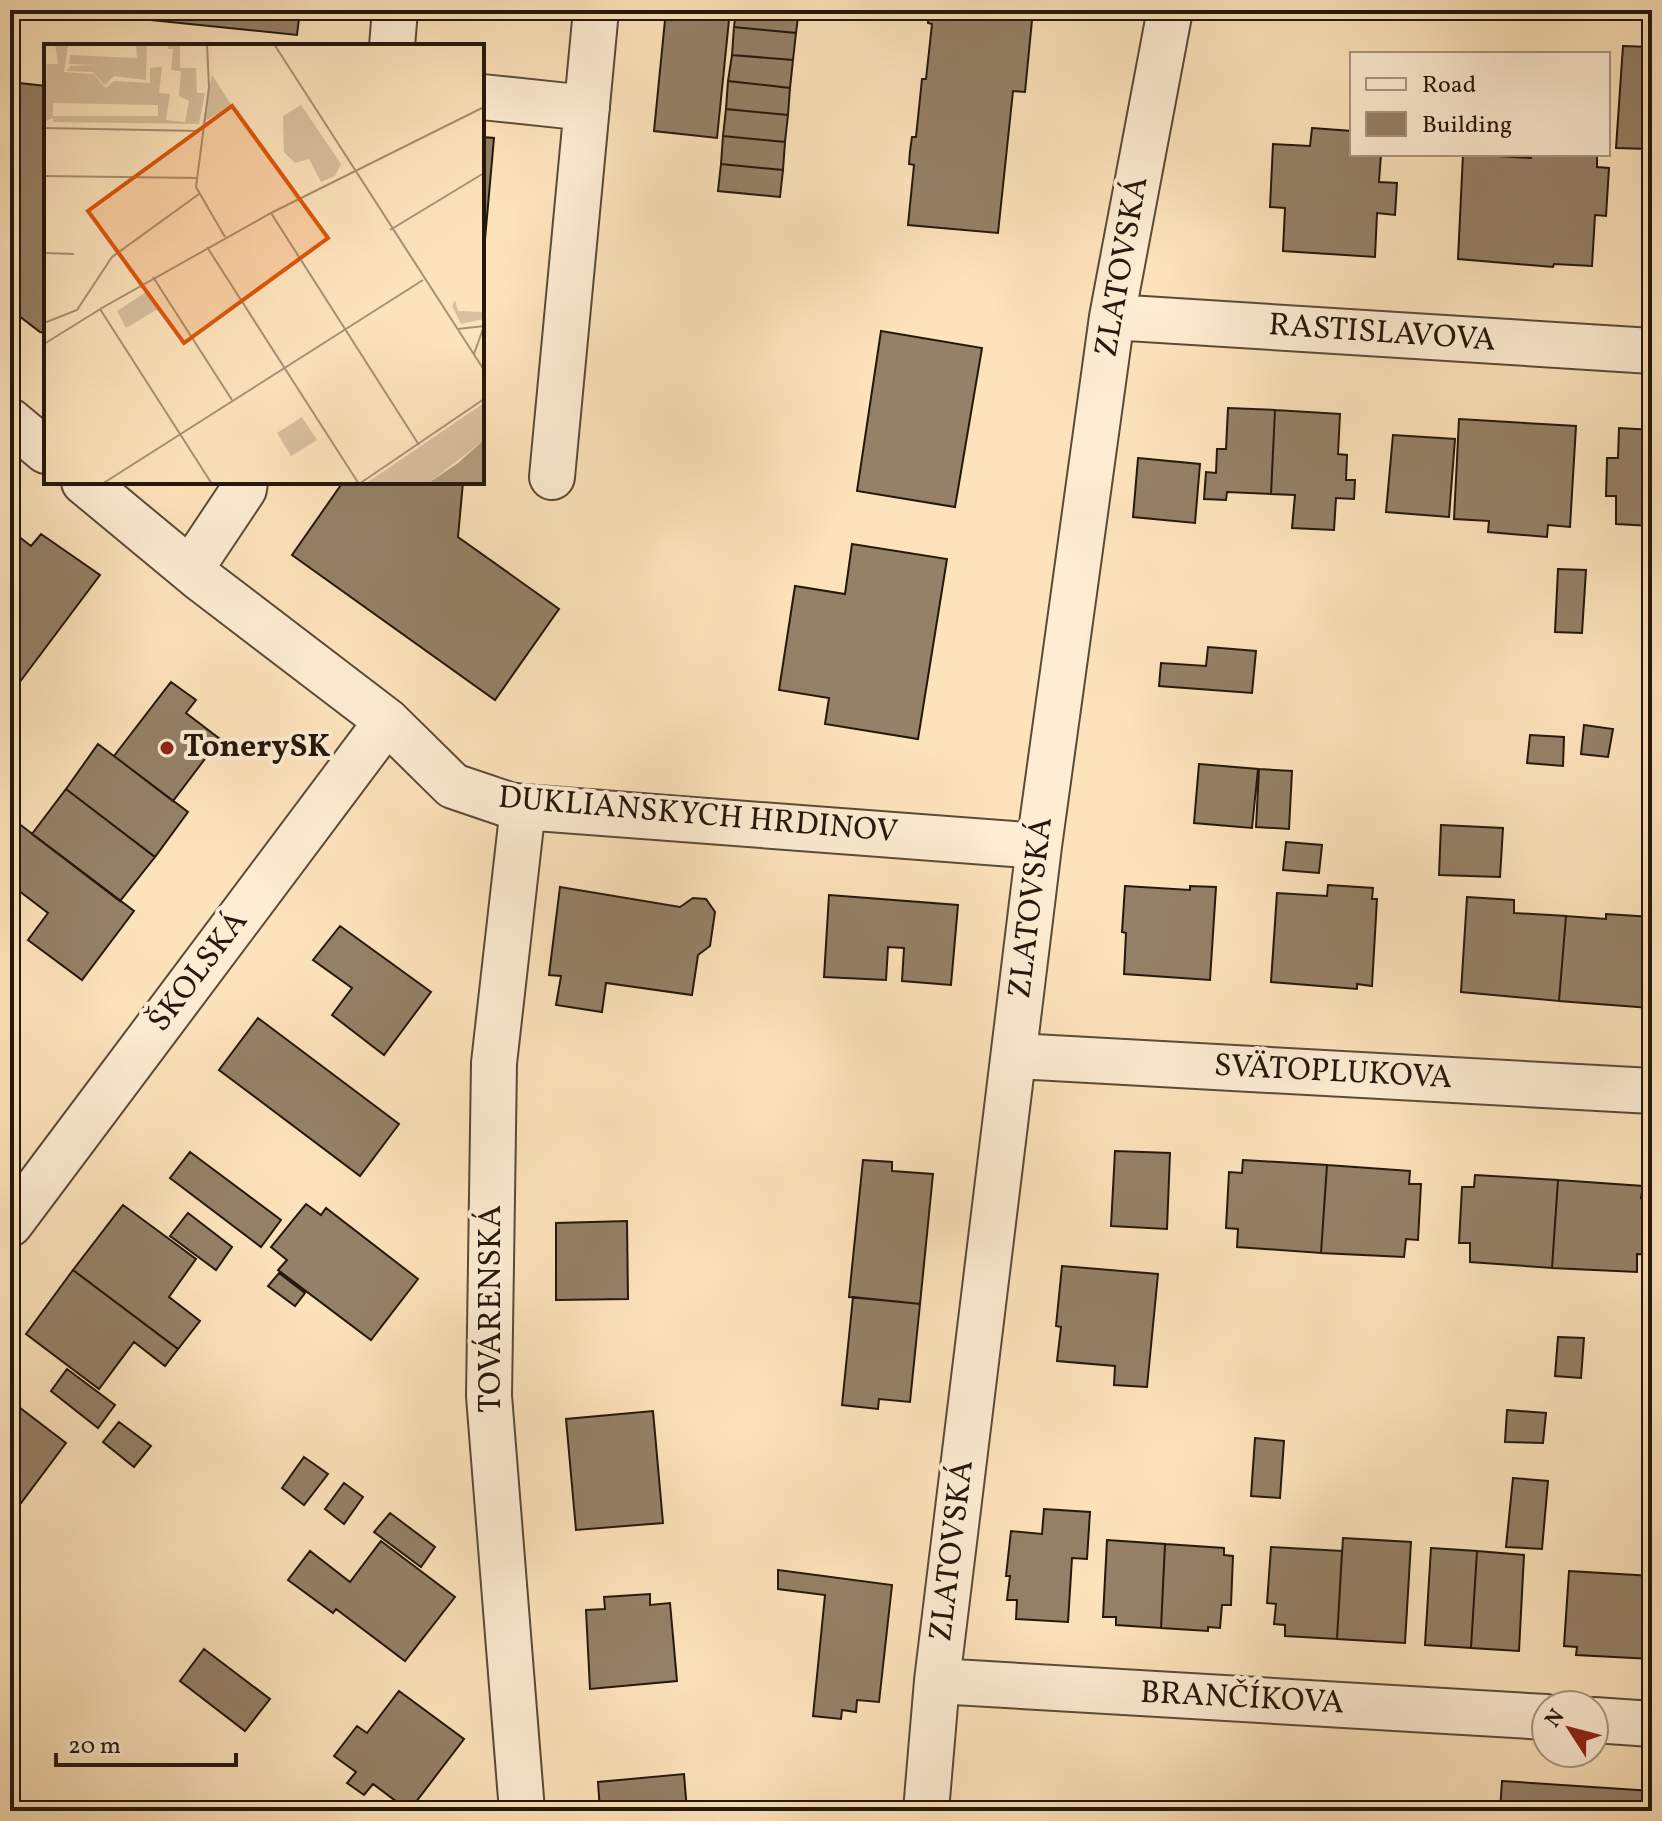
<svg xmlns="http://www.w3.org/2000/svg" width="1662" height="1821" viewBox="0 0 1662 1821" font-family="Vollkorn,serif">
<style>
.green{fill:#d8c09e;stroke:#7e6c54;stroke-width:2}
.building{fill:#958167;stroke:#24170b;stroke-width:2}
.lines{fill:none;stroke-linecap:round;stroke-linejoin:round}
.minor-casing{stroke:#5a4a37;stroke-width:48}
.minor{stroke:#feedd3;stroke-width:44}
.poi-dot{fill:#8f2418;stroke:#feedd3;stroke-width:3}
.labels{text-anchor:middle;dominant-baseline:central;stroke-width:8;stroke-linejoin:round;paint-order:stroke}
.street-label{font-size:32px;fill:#24170b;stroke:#feedd3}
.poi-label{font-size:32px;font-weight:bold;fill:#24170b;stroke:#feedd3;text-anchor:start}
.inset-road{fill:none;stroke:#a69175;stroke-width:2}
.view{fill:#de560c;fill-opacity:0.15;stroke:#de560c;stroke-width:4}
.inset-edge{fill:none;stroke:#24170b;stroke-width:4}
</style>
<rect width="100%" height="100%" fill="#fde3bc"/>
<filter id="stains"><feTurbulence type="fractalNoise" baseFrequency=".0025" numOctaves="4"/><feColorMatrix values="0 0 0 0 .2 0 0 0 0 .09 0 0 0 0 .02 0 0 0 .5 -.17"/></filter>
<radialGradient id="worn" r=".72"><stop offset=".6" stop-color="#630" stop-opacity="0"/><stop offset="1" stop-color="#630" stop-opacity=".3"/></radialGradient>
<!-- green -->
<path class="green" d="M1036 1803 1162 1811H1028Z"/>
<!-- building -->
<path class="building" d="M52 10H300L297 35Z
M666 10H730L717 138 654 131Z
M736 10H799L796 33 734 27Z
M929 10H1033L1025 92 1013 91 998 233 908 225 914 165 909 164 910 151 912 137H916L922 79H926L932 24 928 23Z
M734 27 796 33 793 60 732 55Z
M1623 46 1652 47 1649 149 1616 148Z
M732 55 793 60 790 88 728 81Z
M728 81 790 88 788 115 726 109Z
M10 82 46 86V333L40 332 10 309Z
M726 109 788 115 785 142 723 136Z
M1312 128 1352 131V154H1381L1379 182 1397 183 1395 215 1377 213 1375 257 1283 251 1285 208 1270 207 1273 144 1310 146Z
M723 136 785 142 783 170 721 164Z
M482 137 494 138 482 273Z
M1463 154 1531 158V154H1597V167L1609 168 1606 216 1595 215 1592 266 1554 264 1553 267 1458 259Z
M721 164 783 170 780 197 718 191Z
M881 331 982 348 955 507 857 491Z
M1228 408 1275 410 1271 494 1227 492 1226 500 1204 499 1206 472 1216 473 1217 449H1226Z
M1275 410 1340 414 1338 454 1347 455 1346 480H1355L1354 499 1336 498 1334 530 1292 528 1295 495 1271 494Z
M1459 419 1576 426 1570 527 1548 525 1547 537 1488 532 1489 521 1454 519Z
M1619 428 1652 430V526L1616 524V496H1606L1607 458H1618Z
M1393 435 1455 439 1449 517 1386 512Z
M1138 458 1200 464 1195 523 1133 517Z
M343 482H463L458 537 559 609 495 700 292 555Z
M41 534 100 575 10 695V547L18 536 31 546Z
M852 544 947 559 918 739 825 724 829 698 779 690 795 586 845 594Z
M1558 569 1586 570 1582 633 1555 632Z
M1208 647 1256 651 1252 693 1159 686 1161 663 1206 666Z
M171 682 196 700 186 713 220 739 173 801 114 756Z
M1584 725 1613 729 1608 757 1581 754Z
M1530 735 1564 737 1563 766 1527 763Z
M98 744 188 812 155 857 66 789Z
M1199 764 1258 769 1252 828 1194 823Z
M1259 769 1292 771 1289 829 1256 827Z
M66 789 155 857 120 901 32 834Z
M18 823 134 911 82 980 28 940 48 913 10 884V833Z
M1441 825 1503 828 1500 877 1439 875Z
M1286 842 1322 845 1319 873 1283 870Z
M1328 885 1373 888 1372 899H1377L1372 986 1357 984V989L1271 982 1277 893 1327 896Z
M1125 886 1190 890V886L1216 887 1210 980 1124 974 1126 933 1122 932Z
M560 887 680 907 693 898 706 899 715 912 710 946 698 955 692 995 606 983 602 1012 556 1005 561 976 549 975Z
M829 895 958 905 951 985 902 981 904 948 888 947 886 980 824 977Z
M1467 897 1514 900V913L1566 916 1559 1001 1461 992Z
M1606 914 1652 917 1650 1008 1559 1001 1566 916 1606 919Z
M340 926 431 992 384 1055 332 1015 352 988 313 960Z
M258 1018 399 1124 360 1176 219 1070Z
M1115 1151 1170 1153 1167 1229 1111 1226Z
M190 1152 281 1220 261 1247 170 1178Z
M863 1160 892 1162V1171L933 1174 920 1304 849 1297Z
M1243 1160 1327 1165 1321 1253 1237 1247 1238 1229 1226 1228 1229 1172 1242 1173Z
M1327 1165 1410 1171 1409 1184H1421L1418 1240 1406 1239 1404 1257 1321 1253Z
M1475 1175 1558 1180 1552 1268 1470 1262V1243H1459L1462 1187H1474Z
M1558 1180 1643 1186 1641 1198 1652 1199V1225L1649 1255 1637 1254V1272L1552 1268Z
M306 1204 321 1215 326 1208 418 1279 371 1340 278 1270 287 1260 271 1247Z
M123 1205 196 1259 169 1297 200 1321 178 1349 73 1270Z
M188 1213 232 1247 216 1270 170 1236Z
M627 1221 628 1299 556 1300V1223Z
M1062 1266 1158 1274 1147 1387 1114 1385 1115 1366 1057 1361 1061 1327 1056 1326Z
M73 1270 178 1349 165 1366 134 1342 99 1389 26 1334Z
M279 1273 305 1293 295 1306 268 1286Z
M853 1297 920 1304 910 1402 879 1399 878 1409 842 1405Z
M1558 1337 1584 1338 1581 1378 1555 1376Z
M67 1369 115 1405 98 1428 51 1391Z
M10 1389 20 1397 15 1404 66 1443 18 1507 10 1501Z
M1507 1410 1546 1413 1543 1443 1505 1442Z
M653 1411 663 1523 576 1530 566 1419Z
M119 1422 151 1446 134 1467 103 1442Z
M1255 1438 1284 1441 1280 1498 1251 1496Z
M304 1457 328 1474 304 1505 282 1488Z
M1513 1478 1548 1481 1542 1549 1506 1547Z
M344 1483 363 1497 344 1524 325 1509Z
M1044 1509 1090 1512 1087 1559 1072 1558 1068 1622 1016 1619 1017 1600H1007L1010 1576H1006L1011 1531 1042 1534Z
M390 1513 435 1547 421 1567 374 1532Z
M1343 1538 1411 1542 1405 1643 1337 1639Z
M1107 1540 1165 1544 1161 1628 1116 1625V1617H1103Z
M381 1541 455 1597 405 1661 336 1609 333 1613 288 1580 310 1551 350 1582Z
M1165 1544 1224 1548V1555L1233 1556 1231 1605H1222L1220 1628 1208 1627V1631L1161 1628Z
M1271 1547 1342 1551 1337 1639 1285 1636V1625L1274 1624 1276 1604 1267 1603Z
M1431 1548 1477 1551 1471 1648 1425 1645Z
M1477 1551 1524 1555 1519 1651 1471 1648Z
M778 1570 892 1585 879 1702 857 1700 856 1712 842 1710 841 1719 813 1716 825 1595 778 1589Z
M1569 1571 1652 1576V1659L1576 1655 1577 1647 1564 1646Z
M650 1594V1605L670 1603 677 1681 590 1689 586 1610 605 1609 604 1597Z
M204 1649 270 1699 245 1731 180 1681Z
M399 1691 464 1739 409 1811 373 1784 364 1795 347 1783 356 1772 334 1756 357 1726 367 1733Z
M684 1774 687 1811H600L598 1782Z
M1502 1781 1652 1791V1811H1500Z"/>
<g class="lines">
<!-- minor casing -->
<g class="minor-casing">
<path id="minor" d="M392 46 395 10
M482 97 587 108
M1112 317 1652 351
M10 421 46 451
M552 477 596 10
M84 482 201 579 387 721 453 786 509 805 523 807 1039 846
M190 570 244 489 245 482
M1015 1056 1652 1091
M10 1224 387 721
M937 1681 1546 1717
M1594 1720 1652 1724
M522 1811 489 1396 494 1063 523 807
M926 1811 937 1681 1039 846 1112 317 1170 10"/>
</g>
<!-- minor -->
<use href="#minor" class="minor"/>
</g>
<!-- markers -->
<circle class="poi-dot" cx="167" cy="748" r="8"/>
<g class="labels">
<!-- street labels -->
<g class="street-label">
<text transform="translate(1123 267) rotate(-80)">ZLATOVSKÁ</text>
<text transform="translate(1382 334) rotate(4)">RASTISLAVOVA</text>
<text transform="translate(698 816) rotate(5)">DUKLIANSKYCH HRDINOV</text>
<text transform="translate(1032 908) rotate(-83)">ZLATOVSKÁ</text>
<text transform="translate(199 972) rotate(-53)">ŠKOLSKÁ</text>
<text transform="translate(1333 1073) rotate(3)">SVÄTOPLUKOVA</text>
<text transform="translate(492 1309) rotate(-90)">TOVÁRENSKÁ</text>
<text transform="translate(953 1551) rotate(-83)">ZLATOVSKÁ</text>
<text transform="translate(1242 1699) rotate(3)">BRANČÍKOVA</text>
</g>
<!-- poi labels -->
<g class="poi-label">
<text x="183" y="748">TonerySK</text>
</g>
</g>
<!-- overview -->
<g transform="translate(44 44)">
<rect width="440" height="440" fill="#fde3bc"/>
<path d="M11 0H24L20 28 49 30 62 44 70 37 106 39V24L118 23 115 49 126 50 122 76 141 78 145 57 135 52 137 27 127 26 129 5H124V0H136V24H152L153 49H161L155 80 9 78V74L0 78 3 20H14ZM9 59 114 61V72H9ZM92 0H103L102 36 70 32 61 41 48 28 23 27 26 22 51 21 25 20 26 11 93 14ZM166 0 168 31 188 62 159 78 168 29ZM257 61 297 120 291 132 277 138 265 115 251 119 240 108 239 72ZM102 248 114 265 82 284 73 267ZM411 256 414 267 440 268V275L417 280 408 262ZM440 359V396L383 440H321ZM258 373 273 396 247 412 233 389Z" fill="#d8c09e" fill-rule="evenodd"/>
<path d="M440 396V440H383L414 419Z" fill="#b39e80"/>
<path class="inset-road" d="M163 0 165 43 152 143 181 193M230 0 440 326M0 84 156 87M0 132 154 134M227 169 375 401M346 186 440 129M163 203 315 440M0 209 30 210M109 233 188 356M56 265 227 169 440 63M56 265 168 440M0 279 33 266 68 213 155 150M414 285 440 282M0 300 58 264M430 310 440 282M58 440 379 236M315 440 440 355"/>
<path class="view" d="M188 62 284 194 140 299 44 167Z"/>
<rect width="440" height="440" class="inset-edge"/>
</g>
<!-- margin -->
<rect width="1662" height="1821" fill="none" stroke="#fde3bc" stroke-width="40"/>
<rect x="12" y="12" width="1638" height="1797" fill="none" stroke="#24170b" stroke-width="4"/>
<rect x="20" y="20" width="1622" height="1781" fill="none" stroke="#24170b" stroke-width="2"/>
<!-- legend -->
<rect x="1350" y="52" width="260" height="104" fill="#feedd3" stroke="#a79783" stroke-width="2"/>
<rect x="1366" y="78" width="40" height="12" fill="#feedd3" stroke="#a79783" stroke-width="2"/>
<text x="1422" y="92" font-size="24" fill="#24170b">Road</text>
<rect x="1366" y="112" width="40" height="24" fill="#958167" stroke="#a79783" stroke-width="2"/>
<text x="1422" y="132" font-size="24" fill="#24170b">Building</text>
<!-- north arrow -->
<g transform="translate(1570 1729) rotate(306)"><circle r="38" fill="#feedd3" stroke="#a79783" stroke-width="2"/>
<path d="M0-6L14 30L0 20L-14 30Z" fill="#8f2418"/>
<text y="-12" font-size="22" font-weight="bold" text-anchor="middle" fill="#24170b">N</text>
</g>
<!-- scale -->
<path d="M56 1753v12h180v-12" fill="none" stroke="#24170b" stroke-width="4"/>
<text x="68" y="1753" font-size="24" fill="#24170b" stroke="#feedd3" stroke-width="6" paint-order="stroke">20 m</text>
<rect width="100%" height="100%" filter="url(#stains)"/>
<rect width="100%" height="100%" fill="url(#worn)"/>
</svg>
